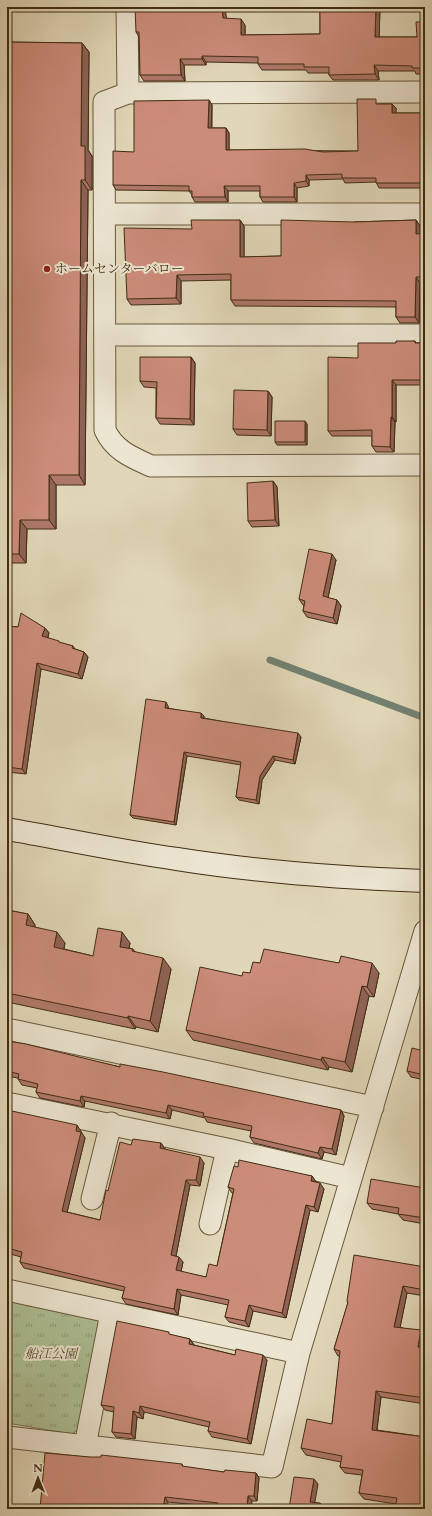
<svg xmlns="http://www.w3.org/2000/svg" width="432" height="1516" viewBox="0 0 432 1516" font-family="Cardo,'Noto Serif JP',serif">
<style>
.park{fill:url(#park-tufts);stroke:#767653}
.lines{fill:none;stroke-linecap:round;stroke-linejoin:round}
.stream{stroke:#738171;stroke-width:7}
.street-casing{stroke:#69583c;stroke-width:23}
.secondary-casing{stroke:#412d12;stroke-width:24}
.street{stroke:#ece5d1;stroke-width:21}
.secondary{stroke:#ece5d1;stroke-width:22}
.wall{fill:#af7869;stroke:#412d12}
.shaded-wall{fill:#8f6255;stroke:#412d12}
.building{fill:#cc8c7a;stroke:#412d12}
.poi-dot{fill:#8f2418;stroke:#ece5d1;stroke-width:1.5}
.labels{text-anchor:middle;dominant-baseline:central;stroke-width:4;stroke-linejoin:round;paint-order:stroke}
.poi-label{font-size:13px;fill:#412d12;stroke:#ece5d1;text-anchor:start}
.park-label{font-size:13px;font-style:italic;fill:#564a2c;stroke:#ece5d1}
</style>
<defs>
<pattern id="park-tufts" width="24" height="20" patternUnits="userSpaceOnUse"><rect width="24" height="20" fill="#acbf94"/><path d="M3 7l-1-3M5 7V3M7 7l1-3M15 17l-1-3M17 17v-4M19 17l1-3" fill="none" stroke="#8e9c77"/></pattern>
</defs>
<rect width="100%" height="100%" fill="#e1d7b8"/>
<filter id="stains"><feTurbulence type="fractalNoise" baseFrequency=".005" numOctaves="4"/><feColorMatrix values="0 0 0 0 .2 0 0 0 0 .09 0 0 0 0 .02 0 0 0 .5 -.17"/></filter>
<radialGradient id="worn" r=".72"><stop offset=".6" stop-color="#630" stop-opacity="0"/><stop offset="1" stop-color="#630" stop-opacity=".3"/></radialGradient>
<!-- park -->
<path class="park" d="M7 1298 99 1319 101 1324 85 1424 72 1434 7 1423Z"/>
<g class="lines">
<!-- stream -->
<path class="stream" d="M270 660 425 718"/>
<!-- street casing -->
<g class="street-casing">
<path id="street" d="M127 7 128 93
M425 92 128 93 104 102 105 430C114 450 131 457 151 466L425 465
M105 214H425
M105 335H425
M7 1029 373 1107
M7 1103 227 1149 351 1178
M92 1199 111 1123
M210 1224 227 1149
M7 1290 299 1353
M7 1437 272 1467 299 1353 425 931
M85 1446 111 1313"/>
</g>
<!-- secondary casing -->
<g class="secondary-casing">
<path id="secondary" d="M7 829C64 839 120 851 177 859 259 872 342 878 425 881"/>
</g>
<!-- street -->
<use href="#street" class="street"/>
<!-- secondary -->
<use href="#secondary" class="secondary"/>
</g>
<!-- wall -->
<path class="wall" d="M153 7H225L226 18 245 25V35L320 34V7H380L379 37H417L425 22V74H416L415 71H378L379 80H333L329 75V73H308L306 70H262L258 64V63L206 62V65H184L185 81H144L140 75 139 37 136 32Z
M7 42 82 43 89 52 88 150 92 156V190H88L85 485H56V529H27L26 563H7Z
M209 100 212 105V128H226L229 133V150L358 151 379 104H392L396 108V113H425V188H379L376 182 345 183 343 179 309 180V186L297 188V202H263L260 197V191H228V202H195L192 197V195L189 191 116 190 113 185 134 152Z
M240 220 244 226V257L281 256 354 222 416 220 420 226V234L425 233V283H420L419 323H400L396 317V307L235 306 231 300V280L181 281V304L131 305 127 299 192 229Z
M415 341 416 343H425V385H396V422H395L394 452H376L372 446V436H332L328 431 358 358 396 343Z
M191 357 195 363 194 425 160 424 156 418V388L144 387 140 381Z
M268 391 272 397 271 436 237 435 233 429Z
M307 424V445H277L275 442Z
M273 481 277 487 279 526 252 527 248 521Z
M336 560 328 598 337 600 341 606 337 624 307 617 303 611 304 605H303L299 599Z
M7 626 18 627 45 628 49 633 48 638 61 643 73 646 75 649 84 652 88 657 82 679 41 669 26 774 7 772Z
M168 706V708L204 716V718L301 737 295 764 275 760 262 780 259 804 239 800 236 797 241 765 187 756 176 825 133 818 130 815Z
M7 910 28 914 35 925V927L65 943 64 949 93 956 130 943 129 948 133 949 135 952 171 969 158 1032 136 1027 135 1029 7 1002Z
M260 963 379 973 374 997 369 996 352 1072 329 1067 328 1070 193 1040 186 1030 242 976 250 973Z
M7 1041 120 1067 341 1110 344 1116 336 1155 324 1152 322 1159 254 1143 250 1137 251 1131 207 1122 205 1118 172 1110 170 1119 85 1101 84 1107 40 1098 36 1092 37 1088 22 1085 18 1079V1078L7 1076Z
M425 1047V1080L411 1077 407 1071 424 1051Z
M7 1110 81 1131V1132L85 1138 67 1212 100 1220 108 1191 131 1145 161 1143 165 1149 204 1163 200 1186 190 1185 176 1256 183 1262 181 1272 206 1277 217 1266 233 1193H232L228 1187 238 1167 312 1176 316 1182 324 1189 318 1212 310 1210 286 1318 253 1311 249 1327 229 1322 225 1317 228 1305 181 1295 178 1315 126 1304 122 1298 124 1291 24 1268 20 1262 21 1257 7 1253Z
M425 1188V1224L403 1220 398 1214 372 1209 367 1203Z
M425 1267V1296L407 1293 400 1327 425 1336 424 1348H425V1404L381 1397 377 1430 425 1437 396 1504 364 1499 359 1493 362 1475 345 1473 340 1467 341 1462 306 1455 301 1448 332 1424 340 1356H338L334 1349 348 1303 347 1301Z
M171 1335 190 1339 194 1345 235 1355 267 1360 251 1444 212 1437 208 1431 209 1427 144 1412 143 1419 137 1417 135 1439 116 1437 112 1432 114 1412 105 1410 101 1405Z
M182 1464 183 1467 224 1472 256 1473 259 1478 257 1501H252L218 1507 168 1502 40 1509Z"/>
<!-- shaded-wall -->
<path class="shaded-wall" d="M222 7H225L227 24 223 18Z
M376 7H380L379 43 375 37Z
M241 19 245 25V40L241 35Z
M82 43 89 52 88 150 92 156V190L85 180 81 146Z
M202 56 206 62V65L202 59Z
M180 59 184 65 185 81 181 75Z
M374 65 378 71 379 80 375 74Z
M209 100 212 105 211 133 208 128Z
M392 104 396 108V118L392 113Z
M226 128 229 133V155L226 150Z
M306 175 309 180V186L306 181Z
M81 180 88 190 85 485 79 475Z
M294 183 297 188V202L294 197Z
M224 186 228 191V202L225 197Z
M240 220 244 226V263L240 257Z
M416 220 420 226V239L416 234Z
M177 275 181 281V304L176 298Z
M416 277 420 283 419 323 415 317Z
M191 357 195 363 194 425 190 419Z
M392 380 396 385V422L392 417Z
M268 391 272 397 271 436 267 430Z
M391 417 395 422 394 452 390 447Z
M305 421 307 424V445L305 442Z
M49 475 56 485V529L49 520Z
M273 481 277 487 279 526 275 520Z
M20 520 27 529 26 563 19 554Z
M332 554 336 560 327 602 323 596Z
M337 600 341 606 337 624 333 618Z
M45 628 49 633 46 642 42 636Z
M84 652 88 657 82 679 78 674Z
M37 663 41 669 26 774 22 769Z
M166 702 168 706V711L165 708Z
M201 713 204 716 203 722 201 718Z
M298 733 301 737 295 764 293 760Z
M184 752 187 756 176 825 174 822Z
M273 756 275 760 262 780 259 804 256 800 260 776Z
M28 914 35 925 33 936 26 925Z
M57 932 65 943 62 958 54 947Z
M122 932 130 943 127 958 120 947Z
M163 958 171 969 158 1032 150 1021Z
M372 963 379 973 374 997 367 987Z
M362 986 369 996 352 1072 345 1062Z
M128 1016 136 1027 135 1029 128 1018Z
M322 1057 329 1067 328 1070 321 1060Z
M81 1096 85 1101 84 1107 80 1101Z
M168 1105 172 1110 170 1119 166 1113Z
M341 1110 344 1116 336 1155 332 1149Z
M77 1125 85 1138 66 1217 62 1211Z
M161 1143 165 1149 164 1154 160 1148Z
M320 1147 324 1152 322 1159 318 1153Z
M200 1157 204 1163 200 1186 196 1180Z
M312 1176 316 1182 311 1181Z
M186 1180 190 1185 175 1261 171 1255Z
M320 1183 324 1189 318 1212 314 1207Z
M306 1205 310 1210 286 1318 282 1313Z
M179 1257 183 1262 180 1276 176 1270Z
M403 1286 407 1293 399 1333 394 1327Z
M177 1289 181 1295 178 1315 174 1309Z
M249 1305 253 1311 249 1327 245 1321Z
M421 1330 425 1336 423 1354 418 1347Z
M190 1339 194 1345 193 1350 189 1344Z
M263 1355 267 1360 251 1444 247 1439Z
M376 1391 381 1397 376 1436 372 1430Z
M140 1406 144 1412 143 1419 139 1413Z
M133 1411 137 1417 135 1439 131 1434Z
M256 1473 259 1478 257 1501 254 1496Z
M314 1479 318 1484 314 1507 310 1502Z
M248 1496 252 1501 251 1509H247Z
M165 1497 168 1502 167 1509H163Z
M320 1503 324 1509H319Z"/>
<!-- building -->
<path class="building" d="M153 7H222L223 18 241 19V35L320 34V7H376L375 37H417L416 22H425V68H412V66L374 65 375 74 329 75V67H304V64H258V57L202 56V59H180L181 75H140L139 32H136L135 8Z
M7 42 82 43 81 146H85V180H81L79 475H49V520H20L19 554H7Z
M357 99H376V104H392V113H425V183H376V178H342V174L306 175V181L294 183V197H260V186H224L225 197H192V191H189V186L113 185V151L134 152V101L209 100 208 128H226V150L305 149 323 152 358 151Z
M191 220H240V257L281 256V220L354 222 416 220V234L425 233V277H416L415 317H396V301L231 300V274L177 275 176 298 127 299 124 228 192 229Z
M396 341H415V343H425V380H392V417H391L390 447 372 446V430L328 431V357L358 358V343H396Z
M140 357H191L190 419 156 418 157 382 140 381Z
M234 390 268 391 267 430 233 429Z
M275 421H305V442H275Z
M273 481 275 520 248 521 247 483Z
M309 549 332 554 323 596 337 600 333 618 303 611 305 601 299 599Z
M21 613 45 628 42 636 59 641V642L73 646 72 648 84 652 78 674 37 663 22 769 7 767V626L18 627Z
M146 699 166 702 165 708 201 713V718L298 733 293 760 273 756 260 776 256 800 236 797 241 762 184 752 174 822 130 815Z
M7 910 28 914 26 925 57 932 54 947 93 956 98 928 122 932 120 947 133 949 132 951 163 958 150 1021 128 1016V1018L7 993Z
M264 949 339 963 341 956 372 963 367 987 362 986 345 1062 322 1057 321 1060 186 1030 200 967 242 976 243 972 250 973 253 962 260 963Z
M7 1041 26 1044 120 1067V1064L163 1072 341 1110 332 1149 320 1147 318 1153 250 1137 252 1126 203 1116 204 1113 168 1105 166 1113 81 1096 80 1101 36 1092 38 1084 18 1079 19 1074 7 1071Z
M425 1047V1075L407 1071 412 1048 424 1051Z
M7 1110 77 1125 76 1131 81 1132 62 1211 100 1220 106 1190 108 1191 120 1142 131 1145 133 1139 161 1143 160 1148 200 1157 196 1180H186L171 1255 179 1257 176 1270 206 1277 209 1264 217 1266 234 1189 228 1187 234 1166 238 1167 239 1160 312 1176 311 1181 320 1183 314 1207 306 1205 282 1313 249 1305 245 1321 225 1317 229 1300 177 1289 174 1309 122 1298 125 1287 20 1262 22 1252 7 1248Z
M371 1179 425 1188V1218L398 1214 399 1208 367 1203Z
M354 1255 425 1267V1290L403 1286 394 1327 421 1330 418 1347 425 1348V1398L376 1391 372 1430 425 1437V1509H395L397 1498 359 1493 363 1470 340 1467 342 1456 301 1448 307 1419 332 1424 340 1351 334 1349 348 1302 347 1301Z
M117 1321 169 1332V1334L190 1339 189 1344 235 1355 236 1349 263 1355 247 1439 208 1431 210 1422 140 1406 139 1413 133 1411 131 1434 112 1432 114 1407 101 1405Z
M45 1453 90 1457H101V1455L182 1464V1466L224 1472 225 1470 256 1473 254 1496H248L247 1509H217L218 1503 165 1497 163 1509H40Z
M294 1477 314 1479 310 1502 320 1503 319 1509H289Z
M7 1507 34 1509H7Z"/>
<!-- markers -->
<circle class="poi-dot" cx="47" cy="269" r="4"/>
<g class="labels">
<!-- poi labels -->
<g class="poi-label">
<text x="55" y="269">ホームセンターバロー</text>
</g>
<!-- park labels -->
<g class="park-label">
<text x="51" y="1354">船江公園</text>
</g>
</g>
<!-- margin -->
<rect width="432" height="1516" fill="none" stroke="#e1d7b8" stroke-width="24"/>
<rect x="8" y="8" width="416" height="1500" fill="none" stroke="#412d12" stroke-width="2"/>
<rect x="12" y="12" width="408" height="1492" fill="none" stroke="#412d12"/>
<!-- north arrow -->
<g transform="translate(38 1478) rotate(359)" stroke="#ece5d1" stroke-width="3" paint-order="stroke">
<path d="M0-3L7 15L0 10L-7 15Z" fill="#412d12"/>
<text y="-6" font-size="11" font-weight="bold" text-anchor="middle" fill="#412d12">N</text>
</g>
<rect width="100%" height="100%" filter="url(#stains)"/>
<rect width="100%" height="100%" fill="url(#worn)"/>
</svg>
